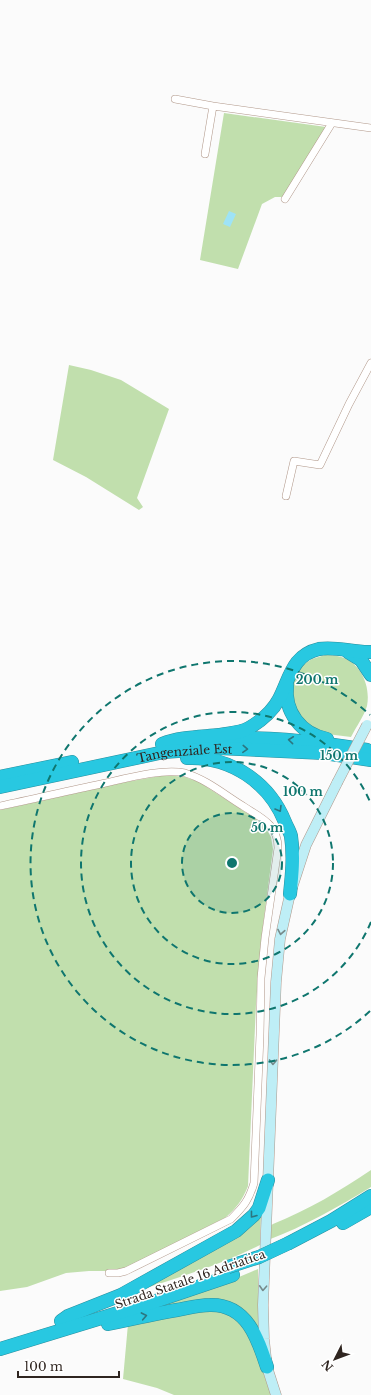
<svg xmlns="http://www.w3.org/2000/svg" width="371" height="1395" viewBox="0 0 371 1395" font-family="'Libre Baskerville',serif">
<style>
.green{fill:#c1dfad}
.water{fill:#9ee3f6}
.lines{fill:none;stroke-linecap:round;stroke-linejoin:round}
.street-casing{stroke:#b1988a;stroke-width:8}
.secondary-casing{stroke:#b1988a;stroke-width:11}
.highway-casing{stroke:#2a8f9d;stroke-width:14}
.street{stroke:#fff;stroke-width:7}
.secondary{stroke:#beeef6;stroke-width:10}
.highway{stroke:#28c8e1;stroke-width:13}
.secondary-bridge-casing{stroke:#b1988a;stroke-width:11;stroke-linecap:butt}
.highway-bridge-casing{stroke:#2a8f9d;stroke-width:14;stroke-linecap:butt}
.secondary-bridge{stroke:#beeef6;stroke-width:10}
.highway-bridge{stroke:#28c8e1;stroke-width:13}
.oneway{stroke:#2c7680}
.oneway2{stroke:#768a8b}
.ring{fill:none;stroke:#0f766e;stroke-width:2;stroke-dasharray:7 5}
.labels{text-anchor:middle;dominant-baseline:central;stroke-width:3;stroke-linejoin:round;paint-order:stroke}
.street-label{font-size:12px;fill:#2f2520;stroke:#fff}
.centre{fill:#0f766e;stroke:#fff;stroke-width:2}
.ring-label{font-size:12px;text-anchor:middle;font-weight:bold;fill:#0f766e;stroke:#fff;stroke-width:3;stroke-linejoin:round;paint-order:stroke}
</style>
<rect width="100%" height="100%" fill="#fbfbfb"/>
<!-- green -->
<path class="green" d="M224 113 326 127 283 197H275L262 204 238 269 200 260Z
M69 365 91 370 121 380 169 409 137 498 143 507 139 510 86 477 53 460Z
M325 655C329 655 333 655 337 656 360 660 371 685 367 706 364 716 356 727 351 737L327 734 304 725 291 703 294 677 301 666 312 659Z
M166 775 185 777 199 782 256 819 265 827 271 837 273 849 261 941 256 1004 248 1186C243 1199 236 1209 225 1218L124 1269 112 1271H89L66 1273 27 1287 0 1291V810L126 782Z
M371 1170V1187C338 1207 305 1226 268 1240L270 1226 273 1224C308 1210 340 1191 371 1170Z
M261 1212 260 1245C220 1265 177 1278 134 1292Z
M258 1269 259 1332 231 1306 130 1313 239 1277Z
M187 1310 223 1311 246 1327 258 1355 271 1395H174L157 1388 123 1379 128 1324Z"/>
<!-- water -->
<path class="water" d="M229 211 236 214 230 227 223 224Z"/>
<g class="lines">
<!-- street casing -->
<g class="street-casing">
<path id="street" d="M175 99 213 106 371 128
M205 154 213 106
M285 199 332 123
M286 496 294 461 320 465 349 404 371 363
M0 806C34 799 67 791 101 784 124 779 162 768 185 773 206 779 225 795 243 806 261 818 278 824 278 848L265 938 261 978 260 1035 254 1183C249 1200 244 1206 231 1219L126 1271 118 1273H109"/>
</g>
<!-- secondary casing -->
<g class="secondary-casing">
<path id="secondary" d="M276 1395 267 1367 264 1339 263 1305 276 982 280 939 290 894 306 845 337 783"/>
</g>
<!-- highway casing -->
<g class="highway-casing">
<g id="highway">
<path d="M348 652 361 660 371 675"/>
<path d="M287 685C284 712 301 734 327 739"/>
<path d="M204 740C259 735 313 741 367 750"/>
<path d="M162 744C180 737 200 737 219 735 229 733 240 733 249 728 261 721 272 712 279 699 290 678 292 655 319 649 337 646 354 653 371 652"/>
<path d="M187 758C230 756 269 782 285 822 287 827 290 832 291 836 294 856 292 875 290 894"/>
<path d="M0 777 72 762"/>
<path id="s1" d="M0 787 164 752 219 748 324 753 371 760"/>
<path d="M343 1223 371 1207"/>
<path d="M289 1243 331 1221 371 1196"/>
<path d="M61 1321 68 1316 121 1295 236 1231 254 1215 259 1208 268 1180"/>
<path d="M108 1324C131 1319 154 1314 177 1310 188 1308 199 1305 210 1305 247 1304 258 1339 267 1367"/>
<path d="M0 1349 147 1304 233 1275"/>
</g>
</g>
<!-- street -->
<use href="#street" class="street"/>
<!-- secondary -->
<use href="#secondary" class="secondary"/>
<!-- highway -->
<use href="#highway" class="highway"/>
<!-- secondary-bridge casing -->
<g class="secondary-bridge-casing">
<path id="secondary-bridge" d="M337 783 367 725"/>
</g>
<!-- highway-bridge casing -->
<g class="highway-bridge-casing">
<path id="highway-bridge" d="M228 1267 259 1257 289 1243"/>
</g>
<!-- secondary-bridge -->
<use href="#secondary-bridge" class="secondary-bridge"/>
<!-- highway-bridge -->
<use href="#highway-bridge" class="highway-bridge"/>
</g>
<!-- one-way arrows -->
<defs><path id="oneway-chevron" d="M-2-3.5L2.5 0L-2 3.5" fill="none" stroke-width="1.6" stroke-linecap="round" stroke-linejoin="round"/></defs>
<g class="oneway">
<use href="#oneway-chevron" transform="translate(291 740) rotate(-174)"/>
<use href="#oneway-chevron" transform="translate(245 749) rotate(3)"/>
<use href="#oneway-chevron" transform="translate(279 809) rotate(59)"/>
<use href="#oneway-chevron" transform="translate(253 1215) rotate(128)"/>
<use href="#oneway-chevron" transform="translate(144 1316) rotate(-11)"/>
</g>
<g class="oneway2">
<use href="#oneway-chevron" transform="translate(281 932) rotate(100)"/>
<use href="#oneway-chevron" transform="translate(273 1062) rotate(92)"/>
<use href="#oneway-chevron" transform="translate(263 1288) rotate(93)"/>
</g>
<!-- distance rings -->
<circle cx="232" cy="863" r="50" fill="#0f766e" fill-opacity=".12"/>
<g class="ring">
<circle cx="232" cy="863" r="50"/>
<circle cx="232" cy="863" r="101"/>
<path d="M371 922A151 151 0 1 1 371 804"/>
<path d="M370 1011A202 202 0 1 1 370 715"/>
</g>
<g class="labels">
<!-- street labels -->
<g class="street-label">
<text stroke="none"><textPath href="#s1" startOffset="188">Tangenziale Est</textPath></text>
<text transform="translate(190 1279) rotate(-19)">Strada Statale 16 Adriatica</text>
</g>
</g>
<circle cx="232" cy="863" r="6" class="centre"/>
<g class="ring-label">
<text x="317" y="684">200 m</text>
<text x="339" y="760">150 m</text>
<text x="303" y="796">100 m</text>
<text x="267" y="832">50 m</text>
</g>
<!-- north arrow -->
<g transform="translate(335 1359) rotate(228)" stroke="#ffffff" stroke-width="3" paint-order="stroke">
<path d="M0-3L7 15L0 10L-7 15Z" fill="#2f2520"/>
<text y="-6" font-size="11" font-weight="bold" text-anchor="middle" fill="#2f2520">N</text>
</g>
<!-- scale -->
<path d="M18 1371v6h101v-6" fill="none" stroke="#2f2520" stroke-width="2"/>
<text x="24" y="1371" font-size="12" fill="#2f2520" stroke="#ffffff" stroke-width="3" paint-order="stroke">100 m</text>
</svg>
